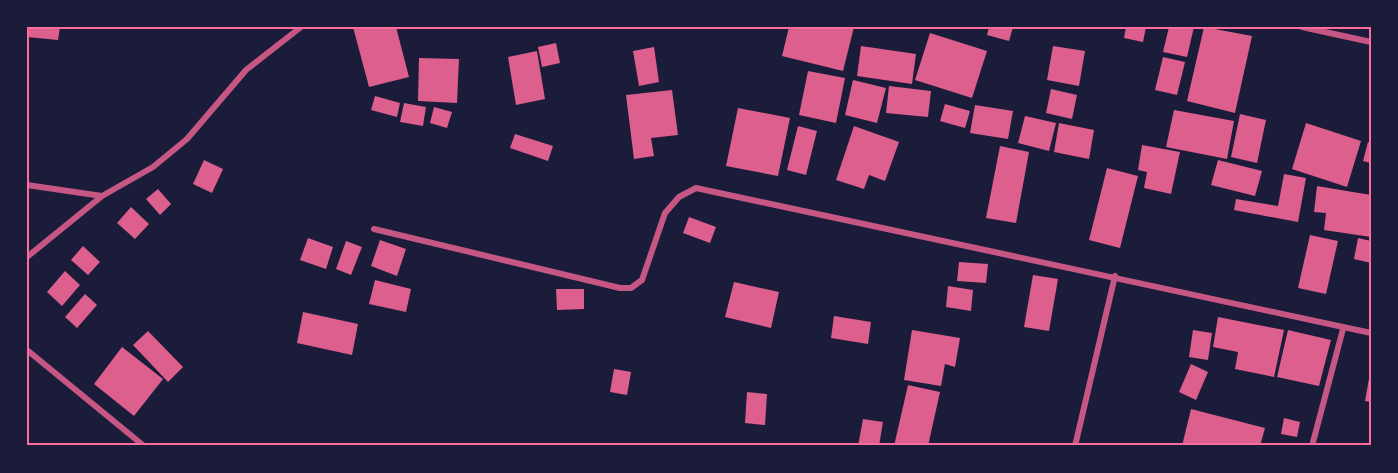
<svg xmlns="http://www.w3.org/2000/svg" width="1398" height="473" viewBox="0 0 1398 473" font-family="'Roboto Condensed',sans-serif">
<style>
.building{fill:#dd5f8e}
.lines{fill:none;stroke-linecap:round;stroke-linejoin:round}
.minor{stroke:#c65784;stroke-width:6}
.neatline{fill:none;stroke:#ff6b9d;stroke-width:2}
</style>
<rect width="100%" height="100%" fill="#1b1b3a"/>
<!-- building -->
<path class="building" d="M27 27H60L58 40 27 37Z
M353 27H396L409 77 369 87Z
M789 27H854L843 71 782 56Z
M989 27H1013L1009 41 987 35Z
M1126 27H1146L1143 42 1124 38Z
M1169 27H1194L1187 57 1163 52Z
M1204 27 1252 36 1235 113 1187 101Z
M930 33 987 51 972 98 915 80Z
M556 43 560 63 542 67 538 47Z
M861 46 916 54 912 84 857 76Z
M1053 46 1085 51 1079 86 1047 80Z
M654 47 659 82 639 86 633 51Z
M537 51 545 99 516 105 508 57Z
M1163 57 1185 62 1177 95 1155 90Z
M419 58 459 59 457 103 418 101Z
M808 71 845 78 836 123 799 115Z
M853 80 886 88 877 123 845 115Z
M889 86 931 91 928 117 886 113Z
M1051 89 1077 95 1072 119 1046 113Z
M672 90 678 135 651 138 654 156 634 159 626 95Z
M375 96 400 103 397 117 371 110Z
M404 103 426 107 423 126 400 122Z
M945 104 970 111 965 128 940 121Z
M975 105 1013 111 1008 139 970 133Z
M434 107 452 112 447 128 430 123Z
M738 108 790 118 778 176 726 166Z
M1174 110 1234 121 1227 159 1166 147Z
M1240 114 1266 120 1257 163 1231 157Z
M1025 116 1056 123 1049 151 1018 143Z
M1059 123 1094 130 1089 159 1054 152Z
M1306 123 1361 141 1347 187 1292 169Z
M798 126 817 131 806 175 787 170Z
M854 126 899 142 885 181 869 175 864 189 836 180Z
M515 134 553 146 548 161 510 148Z
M1368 142 1371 143V163L1363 161Z
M1142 145 1180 152 1171 194 1144 188 1147 172 1138 170Z
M1000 146 1029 152 1016 223 986 218Z
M204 160 223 169 212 193 193 184Z
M1218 160 1262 171 1255 196 1211 185Z
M1107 168 1138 176 1120 248 1089 240Z
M1284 174 1306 178 1298 222 1234 210 1236 199 1278 206Z
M1317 186 1371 195V237L1324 230 1326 213 1314 212Z
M158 189 171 204 160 215 146 199Z
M131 207 149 224 135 239 117 223Z
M689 217 716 227 710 243 683 233Z
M1310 235 1338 241 1326 294 1298 288Z
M308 238 333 247 326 269 300 260Z
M1358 238 1371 241V263L1354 259Z
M380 240 406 249 397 276 371 266Z
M346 241 362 247 351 275 336 269Z
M83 246 100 262 88 275 71 260Z
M959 262 988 264 986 283 957 281Z
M65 271 80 285 62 306 47 292Z
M1033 275 1058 279 1049 331 1024 327Z
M375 280 411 289 406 312 369 304Z
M734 282 779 292 771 328 725 317Z
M948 286 973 290 971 311 946 307Z
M556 289H584V309L557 310Z
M85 294 97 305 77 328 65 317Z
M303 312 358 324 352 355 297 343Z
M834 316 871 322 868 344 831 338Z
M1218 317 1284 330 1274 377 1235 369 1238 352 1213 347Z
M912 330 960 338 955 367 945 364 941 386 904 380Z
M1193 330 1212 333 1208 360 1189 357Z
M1288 330 1331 340 1319 386 1277 377Z
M148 331 183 367 168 382 133 345Z
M122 347 163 379 134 416 94 384Z
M1191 364 1208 372 1196 400 1179 392Z
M614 369 631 372 627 395 610 392Z
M1370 373H1371V402L1365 401Z
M908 385 940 392 928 446H894Z
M747 392 767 394 765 425 745 423Z
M1191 409 1265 428 1260 446H1182Z
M1284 418 1300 422 1297 437 1281 434Z
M863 419 883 422 879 446H858Z"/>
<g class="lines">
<!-- minor -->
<path class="minor" d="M1302 27 1371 42
M27 185 102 196 153 167 187 139 246 70 301 27
M374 229 620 288H631L642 280 665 213 679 197 696 188 1371 333
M27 257 102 196
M27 350 144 446
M1075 446 1115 276
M1312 446 1343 329"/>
</g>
<!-- border -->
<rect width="1398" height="473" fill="none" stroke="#1b1b3a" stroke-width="57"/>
<rect x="28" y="28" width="1342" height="416" class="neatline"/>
</svg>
